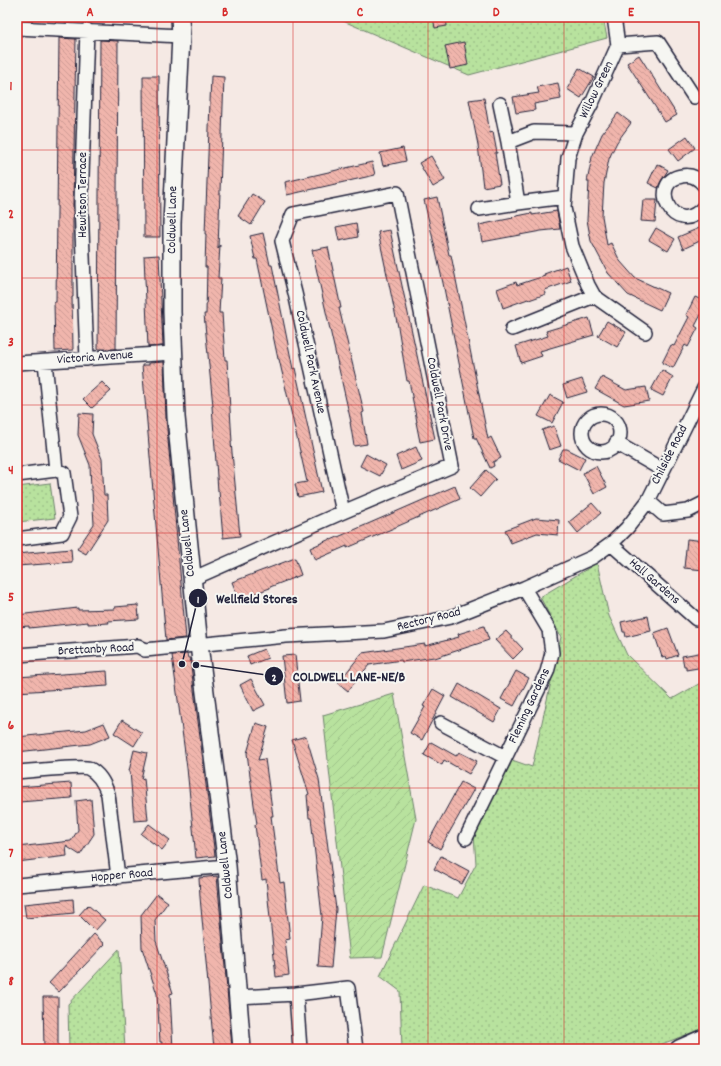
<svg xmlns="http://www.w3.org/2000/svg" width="721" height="1066" viewBox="0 0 721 1066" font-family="Dekko,sans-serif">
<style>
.grass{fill:url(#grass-dots);stroke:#6d826c}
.garden{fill:url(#garden-furrows);stroke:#6d826c}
.building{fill:url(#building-back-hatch);stroke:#22223b}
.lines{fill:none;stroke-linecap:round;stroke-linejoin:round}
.minor-casing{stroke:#22223b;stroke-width:16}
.tertiary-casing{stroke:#22223b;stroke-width:20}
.minor{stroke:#f6f6f2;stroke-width:13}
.tertiary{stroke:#f6f6f2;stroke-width:17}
.grid{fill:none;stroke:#d62828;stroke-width:1;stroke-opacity:0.55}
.labels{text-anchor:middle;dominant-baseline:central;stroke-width:4;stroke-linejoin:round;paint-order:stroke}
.street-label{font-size:13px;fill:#22223b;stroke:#f6f6f2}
.leader{fill:none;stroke:#22223b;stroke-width:1.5}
.callout-dot{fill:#22223b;stroke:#f6f6f2;stroke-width:1.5}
.mark-label{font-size:12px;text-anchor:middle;font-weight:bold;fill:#fff}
.callout-label{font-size:14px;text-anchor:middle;font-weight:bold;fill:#22223b;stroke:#f6f6f2;stroke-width:4;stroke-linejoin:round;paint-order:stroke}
.neatline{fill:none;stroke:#d62828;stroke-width:1.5}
.grid-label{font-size:13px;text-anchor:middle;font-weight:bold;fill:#d62828}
</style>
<defs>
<pattern id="grass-dots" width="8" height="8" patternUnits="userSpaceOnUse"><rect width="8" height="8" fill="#b8e29e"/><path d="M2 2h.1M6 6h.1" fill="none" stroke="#9ec289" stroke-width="1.8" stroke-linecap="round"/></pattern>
<pattern id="garden-furrows" width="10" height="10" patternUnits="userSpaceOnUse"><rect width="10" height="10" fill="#b8e29e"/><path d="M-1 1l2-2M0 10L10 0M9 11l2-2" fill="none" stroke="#9ec289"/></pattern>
<pattern id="building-back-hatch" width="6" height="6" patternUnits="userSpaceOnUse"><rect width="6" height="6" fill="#f0b5ac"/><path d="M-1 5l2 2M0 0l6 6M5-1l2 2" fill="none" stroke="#ce9b95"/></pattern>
</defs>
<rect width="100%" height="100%" fill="#f5e9e4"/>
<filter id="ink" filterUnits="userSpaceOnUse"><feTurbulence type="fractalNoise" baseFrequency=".025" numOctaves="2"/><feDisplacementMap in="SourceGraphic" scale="8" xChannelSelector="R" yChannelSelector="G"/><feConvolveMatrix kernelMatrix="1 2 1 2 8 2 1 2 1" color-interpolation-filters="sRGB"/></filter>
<g filter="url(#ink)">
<!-- grass -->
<path class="grass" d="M334 17H603L607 38 469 75Z
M50 483 55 518 17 522V487Z
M597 563 609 616 627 655 672 699 704 681V1028L649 1049H402L400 991 380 976 424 885 458 898 476 864 474 835 512 760 532 767 561 637 540 597Z
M119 949 125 1049H69L68 1004Z"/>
<!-- garden -->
<path class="garden" d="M394 694 416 819 382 957 350 958 323 715Z"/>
<!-- building -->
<path class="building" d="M433 17H446L447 26 435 28Z
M59 38 76 39 73 204V297H72L73 350 55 351 54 302H56Z
M100 40 118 41 116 349H98Z
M464 42 468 65 450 69 445 46Z
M639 55 677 115 665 122 627 63Z
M579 68 594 77 581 98 567 89Z
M143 76H159L160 237H144Z
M211 76 224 77 218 248 220 245 218 278H221L219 313H222L225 360H227L232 442H231L240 536 223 538 219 491H218L212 406H213L204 314H206L207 267H205L206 234H205Z
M558 83 561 99 534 104 535 110 516 113 513 97 539 93 537 87Z
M484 98 490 133 493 132 497 153H495L500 184 483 187 478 145 469 100Z
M618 113 631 123 617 142 612 152 609 159 604 183 602 216 607 245 611 243 620 261 635 278 668 293 660 310 628 295 608 273 591 241 587 220 589 182H587L592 157 602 134Z
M687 136 695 148 678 161 669 149Z
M403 148 406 161 383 166 380 153Z
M431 156 445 180 433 187 419 163Z
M372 162 375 175 287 195 285 182Z
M657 164 668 170 660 183 658 188 648 183Z
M252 194 265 202 251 225 238 216Z
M437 197 449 255H451L488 439 491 437 501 458 493 462 494 466 490 468 476 438H474L443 283 424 200Z
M643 200H657L655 222 641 221Z
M557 211 560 229 541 231 482 242 479 225 513 218 512 217 532 213V215Z
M356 223 358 237 339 241 336 227Z
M704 226V239L683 249 678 237Z
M656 228 675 239 668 251 649 240Z
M390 230 435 439 420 442 416 422H417L409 381H407L398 327 378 232Z
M263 233 270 265H272L293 369 295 368 322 492 298 497 295 484 307 482 279 359H278L257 259H255L250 236Z
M328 247 341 308H339L364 412 362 413 367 444 354 446 350 422H351L312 250Z
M159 255 163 346 148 347 144 256Z
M566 266 571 281 545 290 546 294 529 300 528 299 503 308 497 289 516 282 517 285 532 280 545 276 544 274Z
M695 297 704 301V309L695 326 698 328 688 347 685 345 673 368 662 363 671 345 674 346 689 317 686 315Z
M589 318 594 335 540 351 542 356 521 363 516 346 548 336 546 331Z
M607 321 626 332 617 347 598 336Z
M164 362 166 418 186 638 166 640 142 365H149V363Z
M662 370 673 377 663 396 651 390Z
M602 377 626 390 646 387 649 401 624 405 595 389Z
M582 379 587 392 567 398 563 385Z
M102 382 111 391 92 408 83 399Z
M550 395 563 402 552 423 538 416Z
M79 413 93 414 92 434 102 459 104 495H107L108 520 86 554 77 549 94 524 92 490H91L90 465 78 435Z
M554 426 561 446 549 450 542 430Z
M416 447 422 461 401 470 396 456Z
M563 449H567L585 458 579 470 558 459Z
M366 454 386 465 380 476 360 466Z
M596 466 607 487 594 494 583 473Z
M486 470 496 479 480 497 470 488Z
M455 486 460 499 380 534 347 548V546L315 560 310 548 330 539 331 540Z
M592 503 601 513 578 533 569 522Z
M536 518 559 520 558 535 537 533 511 543 505 530Z
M687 539 704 541V570L684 568Z
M71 549 72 562 17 566V554Z
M295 558 301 575 270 587V588L253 594 254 597 240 602 232 582Z
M138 605 139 619 108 621 109 623 88 624V622L29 628V626L17 627V615L78 608V610L115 609V607Z
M648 616 651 631 626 637 625 632H623L621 622Z
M484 626 489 640 435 658 434 657 402 662 401 660 369 665 348 691 338 683 362 653 425 644V646L459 637 458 634Z
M668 628 678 655 667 659 666 656 662 657 654 633Z
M506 631 523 649 513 659 495 640Z
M264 649 268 658 250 665 247 656Z
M704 652V667L686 670V666H684L682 656Z
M187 654 188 658H190L215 856 196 858 187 768 172 655Z
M295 655 300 701 287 703 282 656Z
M107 671 108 686 17 692V677Z
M516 671 529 678 514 706 501 699Z
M251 679 265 705 253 711 240 685Z
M459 684 501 709 494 722 452 697Z
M433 689 445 696 422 740 410 733 425 707 423 706Z
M122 720 142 733 134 746 114 733Z
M104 723 110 736 90 744 17 752V737L86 730Z
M256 723 268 727 258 760 265 759 273 816H271L276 853 280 883 284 882 290 939 285 940 289 975 276 977 266 879 262 880 255 825 257 824 254 805 247 753Z
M306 736 319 779 336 909 331 968 318 967 322 916 311 818H309L307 795 309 794 292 740Z
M431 742 456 756 459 752 477 761 469 774 444 760 442 765 424 755Z
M134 750 147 753 141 779 144 778 148 820 134 821 130 771H129Z
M461 782 474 789 440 849 428 842Z
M71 783 72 798 19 802 17 787Z
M91 799 94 834 80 855 66 846 67 856 17 862V847L71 841 78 830 76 801Z
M149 824 170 840 162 850 141 834Z
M441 856 469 871 462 884 434 869Z
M217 876 231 1035 232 1049H214L200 897 199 878Z
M157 894 168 902 155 920 156 941 173 993 170 994 173 1049H161L162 1042H160L157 994 142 948 141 915Z
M73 899 74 913 26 918 24 904Z
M88 905 105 920 95 931 79 915Z
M94 934 105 944 59 992 49 983Z
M43 997H58V1049H44Z"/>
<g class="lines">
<!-- minor casing -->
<g class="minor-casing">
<path id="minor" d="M614 17 618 45 658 42 694 97
M17 28 181 36
M87 30 81 204 87 359
M618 45 593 101 576 133 568 158 564 208 572 246 588 285 594 296 645 332
M500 104 508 142
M704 185C698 178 692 174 682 176 647 181 673 241 704 207
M565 197 518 203 508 142 534 132 576 133
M479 209 518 203
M512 329 594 296
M45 362 56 470
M17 363 173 353
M582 433a19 19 0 1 1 38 0a19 19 0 1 1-38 0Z
M616 443 663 470
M17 475 56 470 64 473 70 517 62 533 17 539
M648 501 663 514 688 511 704 503
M611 544 696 619
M192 579 343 512 452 466 397 193 293 214 282 241 295 293 343 512
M17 655 138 646 145 650 286 636 384 631 451 617 524 588 593 557 611 544 627 528 648 501 704 388
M441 723 505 757
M17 772C28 771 82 766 88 768 99 773 104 783 108 794L118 877
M466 838 547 672 552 653 549 630 524 588
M17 885 227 866
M296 994 300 1049
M238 997 296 994 348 988 356 1049"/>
</g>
<!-- tertiary casing -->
<g class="tertiary-casing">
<path id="tertiary" d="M180 17 181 36 172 223V312L176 417 199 645 227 866 242 1049
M679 1049 704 1038"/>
</g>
<!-- minor -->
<use href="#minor" class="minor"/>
<!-- tertiary -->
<use href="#tertiary" class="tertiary"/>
</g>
</g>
<!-- grid -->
<path class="grid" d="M157 17V1049M293 17V1049M428 17V1049M564 17V1049M17 150H704M17 278H704M17 405H704M17 533H704M17 661H704M17 788H704M17 916H704"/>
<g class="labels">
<!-- street labels -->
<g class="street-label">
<text transform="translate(597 90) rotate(-64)">Willow Green</text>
<text transform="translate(83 195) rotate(-90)">Hewitson Terrace</text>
<text transform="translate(173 220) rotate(-89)">Coldwell Lane</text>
<text transform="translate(95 358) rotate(-4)">Victoria Avenue</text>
<text transform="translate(310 362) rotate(78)">Coldwell Park Avenue</text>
<text transform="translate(439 404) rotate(79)">Coldwell Park Drive</text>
<text transform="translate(670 455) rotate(-63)">Chilside Road</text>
<text transform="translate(188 543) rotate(-96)">Coldwell Lane</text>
<text transform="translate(654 582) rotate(41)">Hall Gardens</text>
<text transform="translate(429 620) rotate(-14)">Rectory Road</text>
<text transform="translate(96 650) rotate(-3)">Brettanby Road</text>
<text transform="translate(530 706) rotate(-65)">Fleming Gardens</text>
<text transform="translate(226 865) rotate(-96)">Coldwell Lane</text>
<text transform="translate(122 876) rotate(-5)">Hopper Road</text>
</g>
</g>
<!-- callouts -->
<path class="leader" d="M182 664L198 598M196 665L274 676"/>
<g class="callout-dot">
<circle cx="182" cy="664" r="4"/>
<circle cx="196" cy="665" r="4"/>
<circle cx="198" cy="598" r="10"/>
<circle cx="274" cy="676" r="10"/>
</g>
<g class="mark-label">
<text x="198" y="603">1</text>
<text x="274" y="681">2</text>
</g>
<g class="callout-label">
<text x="257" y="603">Wellfield Stores</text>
<text x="349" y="681">COLDWELL LANE-NE/B</text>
</g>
<!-- margin -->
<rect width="721" height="1066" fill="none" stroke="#f6f6f2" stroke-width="44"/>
<rect x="22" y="22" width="677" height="1022" class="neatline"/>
<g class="grid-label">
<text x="90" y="16">A</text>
<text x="225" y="16">B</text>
<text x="360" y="16">C</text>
<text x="496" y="16">D</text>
<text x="631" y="16">E</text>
<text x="11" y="90">1</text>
<text x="11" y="218">2</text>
<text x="11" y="346">3</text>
<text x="11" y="474">4</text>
<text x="11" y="601">5</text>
<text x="11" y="729">6</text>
<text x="11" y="857">7</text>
<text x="11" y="985">8</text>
</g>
</svg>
